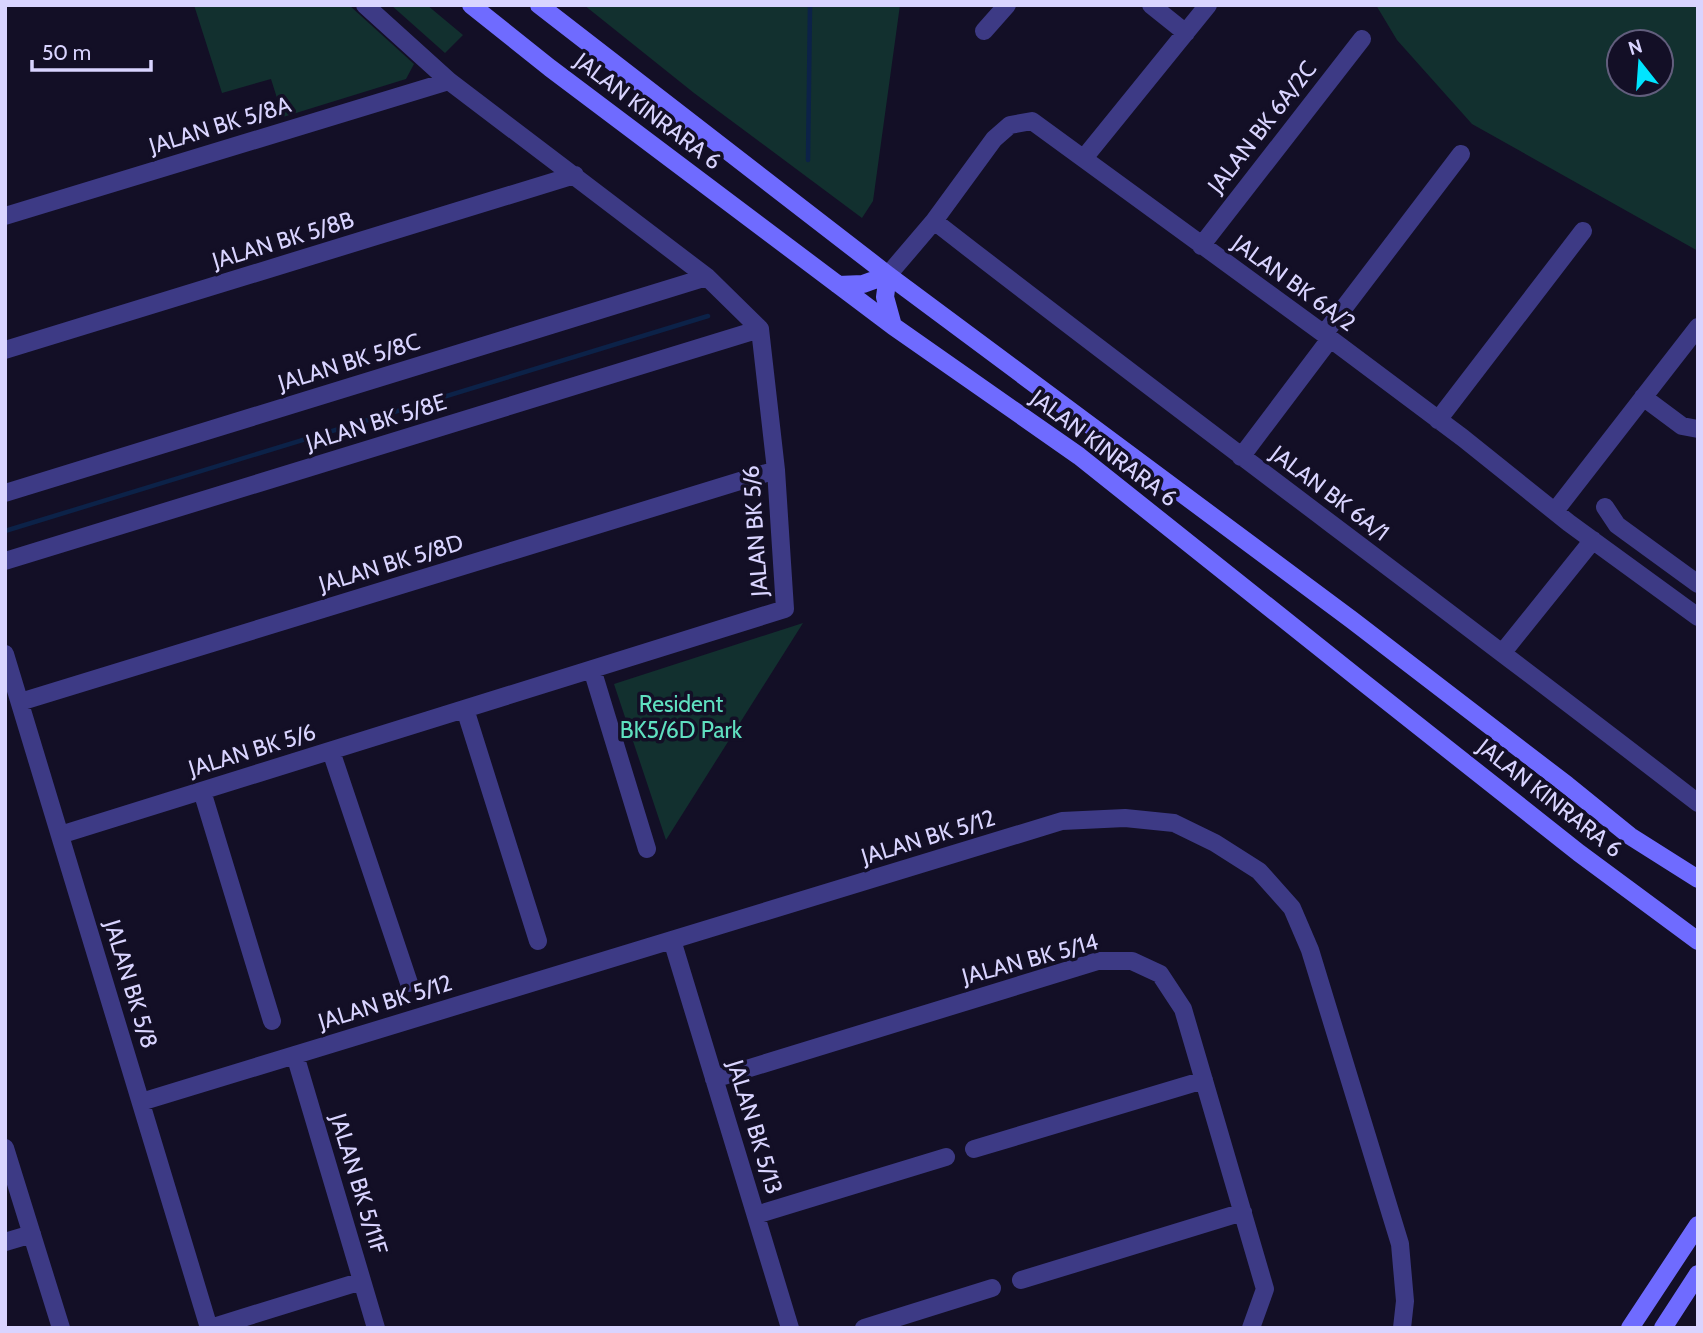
<svg xmlns="http://www.w3.org/2000/svg" width="1703" height="1333" viewBox="0 0 1703 1333" font-family="Cabin,sans-serif">
<style>
.green{fill:#12302f;fill-rule:evenodd}
.lines{fill:none;stroke-linecap:round;stroke-linejoin:round}
.stream{stroke:#0c2248;stroke-width:4.5}
.minor{stroke:#3d3a85;stroke-width:18}
.secondary{stroke:#6f6bff;stroke-width:18}
.labels{text-anchor:middle;dominant-baseline:central;stroke-width:7;stroke-linejoin:round;paint-order:stroke}
.street-label{font-size:23px;fill:#d9d4ff;stroke:#130f26}
.park-label{font-size:23px;fill:#5fe0c0;stroke:#130f26}
</style>
<rect width="100%" height="100%" fill="#130f26"/>
<!-- green -->
<path class="green" d="M194 5H349L414 64 406 79 283 117 271 79 222 93Z
M391 5H427L463 35 445 53Z
M584 5H900L873 201 862 218 694 93Z
M1376 5H1698V251L1472 124 1397 40ZM1661 42V84H1619V42Z
M803 623 666 840 614 684Z"/>
<g class="lines">
<!-- stream -->
<path class="stream" d="M808 160 810 5
M5 531 708 316"/>
<!-- minor -->
<path class="minor" d="M1151 5 1186 33
M984 31 1007 5
M1084 158 1208 5
M5 216 449 81
M934 221C1187 418 1445 607 1698 803
M1201 246 1362 39
M888 275 934 221 994 139 1010 125 1032 121 1324 334 1463 438 1569 523 1698 617
M1324 334 1461 154
M5 350 575 175
M1643 397 1682 426 1698 429
M1438 420 1583 231
M1241 457 1330 339
M5 493 707 277
M1605 507 1617 525 1698 584
M1555 511 1698 327
M5 561 760 329
M1503 652 1593 540
M5 654 209 1328
M592 669 647 849
M20 702 776 470
M465 709 538 941
M331 751 409 983
M202 791 272 1021
M60 835 785 609 776 470 760 329 707 277 449 81 365 5
M672 940 790 1328
M295 1055 376 1328
M714 1079 1098 961H1132L1160 974 1183 1009 1265 1289 1251 1328
M141 1102 1062 821 1125 818 1174 823 1215 843 1259 871 1292 908 1310 950 1400 1244 1405 1301 1402 1328
M5 1148 61 1328
M974 1149 1204 1080
M756 1215 946 1157
M5 1242 32 1234
M1021 1280 1243 1212
M210 1328 362 1281
M864 1328 992 1288"/>
<!-- secondary -->
<path class="secondary" d="M471 5 550 68 893 326 1079 456 1359 679 1579 853 1698 941
M539 5 888 275 1352 620 1567 785 1630 836 1698 879
M838 285 863 284 888 275 885 297 893 326
M1630 1328 1698 1225
M1663 1328 1698 1274"/>
</g>
<g class="labels">
<!-- street labels -->
<g class="street-label">
<text transform="translate(648 111) rotate(37)">JALAN KINRARA 6</text>
<text transform="translate(220 125) rotate(-17)">JALAN BK 5/8A</text>
<text transform="translate(1262 127) rotate(-52)">JALAN BK 6A/2C</text>
<text transform="translate(283 240) rotate(-17)">JALAN BK 5/8B</text>
<text transform="translate(1294 283) rotate(36)">JALAN BK 6A/2</text>
<text transform="translate(349 362) rotate(-17)">JALAN BK 5/8C</text>
<text transform="translate(376 422) rotate(-17)">JALAN BK 5/8E</text>
<text transform="translate(1104 448) rotate(37)">JALAN KINRARA 6</text>
<text transform="translate(1330 493) rotate(37)">JALAN BK 6A/1</text>
<text transform="translate(755 531) rotate(-94)">JALAN BK 5/6</text>
<text transform="translate(391 563) rotate(-17)">JALAN BK 5/8D</text>
<text transform="translate(252 750) rotate(-17)">JALAN BK 5/6</text>
<text transform="translate(1550 798) rotate(38)">JALAN KINRARA 6</text>
<text transform="translate(928 837) rotate(-17)">JALAN BK 5/12</text>
<text transform="translate(1030 959) rotate(-15)">JALAN BK 5/14</text>
<text transform="translate(131 984) rotate(73)">JALAN BK 5/8</text>
<text transform="translate(385 1002) rotate(-17)">JALAN BK 5/12</text>
<text transform="translate(755 1127) rotate(73)">JALAN BK 5/13</text>
<text transform="translate(359 1184) rotate(73)">JALAN BK 5/11F</text>
</g>
<!-- park labels -->
<g class="park-label">
<text x="681" y="704">Resident<tspan x="681" dy="26">BK5/6D Park</tspan></text>
</g>
</g>
<!-- border -->
<rect width="1703" height="1333" fill="none" stroke="#d9d4ff" stroke-width="14"/>
<!-- north arrow -->
<g transform="translate(1640 63) rotate(343)"><circle r="33" fill="#130f26" stroke="#625e7d" stroke-width="2"/>
<path d="M0-5L12 26L0 18L-12 26Z" fill="#00e5ff"/>
<text y="-10" font-size="19" font-weight="bold" text-anchor="middle" fill="#d9d4ff">N</text>
</g>
<!-- scale -->
<path d="M32 60v10h119v-10" fill="none" stroke="#d9d4ff" stroke-width="3.5"/>
<text x="42" y="60" font-size="21" fill="#d9d4ff" stroke="#130f26" stroke-width="5" paint-order="stroke">50 m</text>
</svg>
